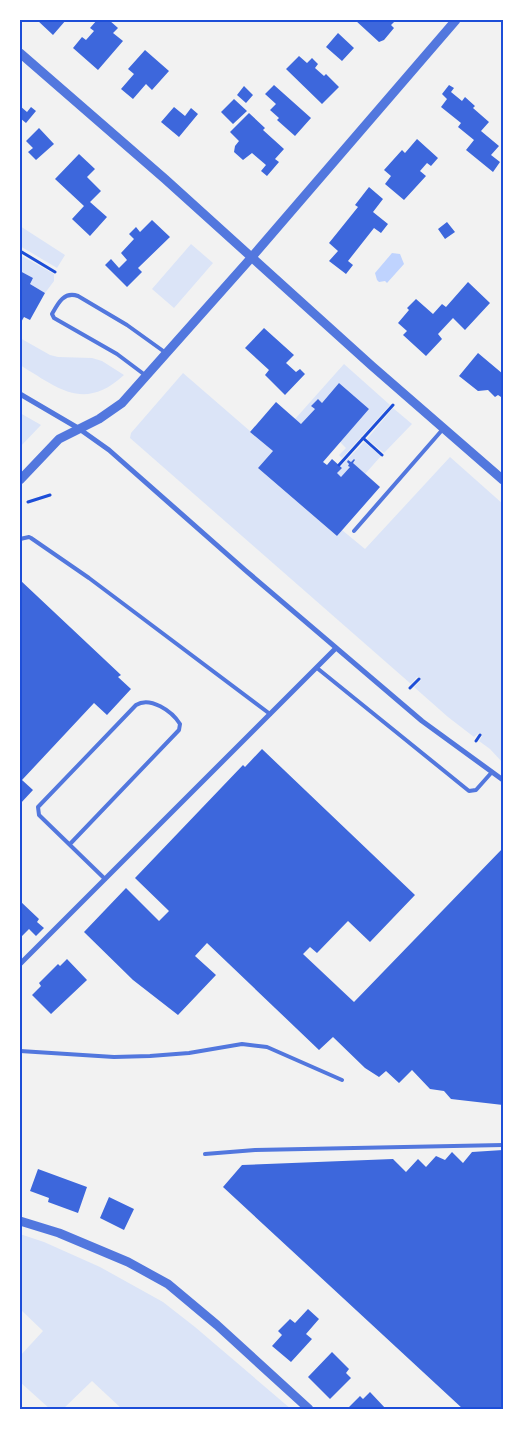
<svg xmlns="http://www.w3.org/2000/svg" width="523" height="1429" viewBox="0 0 523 1429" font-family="'PT Sans',sans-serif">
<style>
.green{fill:#dbe4f7}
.water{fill:#bfd3fe}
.building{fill:#3d67dc}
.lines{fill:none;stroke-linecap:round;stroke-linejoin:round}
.path{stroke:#1d4ed8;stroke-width:3}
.service{stroke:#5277de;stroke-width:4}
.minor{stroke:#5277de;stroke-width:5}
.tertiary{stroke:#5277de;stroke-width:9}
.neatline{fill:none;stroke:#1d4ed8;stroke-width:2}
</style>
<rect width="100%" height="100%" fill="#f2f2f2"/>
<!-- green -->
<path class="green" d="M20 226 65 255 57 268 20 246 22 238 20 237Z
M191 244 213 263 174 308 152 289Z
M20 255 54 274V281L45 293 30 284 33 278 20 271Z
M20 338 50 355 58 357 92 358 102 361 124 375C84 412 58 388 20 365Z
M344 364 390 405 342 458 339 455 346 448 340 442 369 409 339 383 322 403 318 399 315 409 301 424 295 419Z
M183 373 273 451 258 468 337 536 342 530 365 549 450 457 503 504V763L490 749 479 741 482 736 479 733 474 737 448 717 414 687 421 680 417 677 411 684 130 438 131 433Z
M393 408 412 424 384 453 367 439Z
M20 413 41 425 20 447Z
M364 442 381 456 365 474 353 463 355 461 354 459 351 462 348 460 347 462 350 467 341 477 337 473 342 468 341 466Z
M20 1234 44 1242 100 1267 163 1302 195 1327 291 1409H122L92 1381 63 1409H50L20 1382V1356L43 1331 20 1309Z"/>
<!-- water -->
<path class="water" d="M392 253 400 254 404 264 387 283 385 281 379 282 377 280 375 273Z"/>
<!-- building -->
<path class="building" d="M37 20H66L53 35Z
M97 20H109L118 28 113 33 123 41 98 70 73 48 82 37 86 40 94 31 90 28Z
M355 20H396L391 25 394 28 384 40 379 42Z
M338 33 354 48 342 61 326 47Z
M145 50 169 71 152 90 146 84 133 99 121 89 134 74 128 69Z
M299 56 307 63 312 58 318 64 315 68 324 76 326 74 339 87 322 104 286 69Z
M274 85 311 118 295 136 277 120 279 118 270 110 276 104 265 94Z
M449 85 454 88 451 92 462 101 465 97 475 106 473 108 489 122 481 131 499 146 491 155 500 162 493 172 466 150 474 140 458 127 461 123 441 107 447 99 442 94Z
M244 86 253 95 246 103 237 95Z
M234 99 247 111 233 124 221 112Z
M20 106 27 112 31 107 36 111 26 123 20 118Z
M174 107 185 116 191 108 198 114 179 137 161 122Z
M249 113 265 128 263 130 284 149 275 159 279 162 267 176 261 171 266 165 252 153 243 160 234 152 235 146 239 141 230 132Z
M39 128 54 144 36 160 28 152 33 148 26 141Z
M417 139 438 158 431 166 427 163 420 171 426 176 404 200 385 184 391 176 384 170 402 150 405 153Z
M79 154 95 169 87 177 101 191 90 202 107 217 90 236 72 219 84 206 55 179Z
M369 187 383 199 373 212 388 224 381 233 374 228 348 261 353 265 346 274 329 261 338 251 329 243 358 207 355 205Z
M152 220 170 237 138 268 142 272 127 287 105 265 111 259 119 268 127 260 121 253 134 239 129 234 136 227 140 232Z
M447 222 455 232 445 239 438 229Z
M20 271 33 278 30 284 45 293 30 320 24 317 20 324Z
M468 282 490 303 465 330 453 318 438 334 442 339 426 356 403 335 407 331 398 323 409 310 407 308 416 299 433 314 442 304 446 307Z
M264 328 294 355 286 363 296 372 300 369 305 374 285 395 265 375 269 370 245 348Z
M478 353 503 374V394L501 397 498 395 495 397 488 390 478 391 459 376Z
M339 383 369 409 323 462 327 465 332 459 342 468 337 473 341 477 350 467 348 466 349 464 347 462 348 460 351 462 354 459 355 460 353 463 380 487 337 536 258 468 273 451 250 432 276 402 301 424 315 409 311 406 318 399 322 403Z
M20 580 121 675 118 677 131 689 107 715 94 703 22 780 33 790 20 804Z
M262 749 415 895 370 942 348 921 317 953 310 947 303 954 354 1002 503 848V1105L451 1099 444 1091 430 1089 412 1070 399 1083 386 1071 379 1077 365 1068 333 1037 319 1050 207 943 195 956 216 975 178 1015 133 980 84 932 126 888 159 921 169 911 135 878 243 765 245 767Z
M20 901 39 919 37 922 44 928 36 936 29 929 20 938Z
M67 959 87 980 51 1014 32 995 41 986 39 983 58 964 60 966Z
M503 1150V1409H463L223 1187 242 1165 393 1159 406 1172 418 1159 426 1167 436 1156 445 1160 452 1152 463 1163 472 1152Z
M38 1169 87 1187 78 1213 48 1202 49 1198 30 1191Z
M109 1197 134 1209 124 1230 100 1218Z
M308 1309 319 1319 306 1334 312 1339 291 1362 272 1346 282 1335 278 1331 290 1319 295 1323Z
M332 1352 349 1369 346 1373 351 1378 330 1399 308 1377Z
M370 1392 386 1409H347L360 1396 363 1399Z"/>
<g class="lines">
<!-- path -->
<path class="path" d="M20 251 55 272
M363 438 382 455
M339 465 393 405
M28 502 50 495
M410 688 419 679
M476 741 480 735"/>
<!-- service -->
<path class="service" d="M145 375 117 354 54 318 52 314C58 303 64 291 78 296L127 325 166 353
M354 531 443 429
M20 539 29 537 31 538 89 578 270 714
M317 668 469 791 476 790 492 772
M70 844 179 730 180 724C172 711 150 696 136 705L38 807 39 815 105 879
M20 1051 114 1057 150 1056 189 1053 242 1044 267 1047 342 1080
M205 1154 255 1150 503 1145"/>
<!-- minor -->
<path class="minor" d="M20 394 78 428 109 450 245 570 422 721 503 780
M20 964 336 648"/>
<!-- tertiary -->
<path class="tertiary" d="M20 53 165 179 372 366 503 480
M20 480 59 439 99 419 122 403 251 258 456 20
M20 1221 59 1233 128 1262 168 1284 217 1325 309 1409"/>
</g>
<!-- border -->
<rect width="523" height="1429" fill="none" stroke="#ffffff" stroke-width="42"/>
<rect x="21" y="21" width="481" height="1387" class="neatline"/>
</svg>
